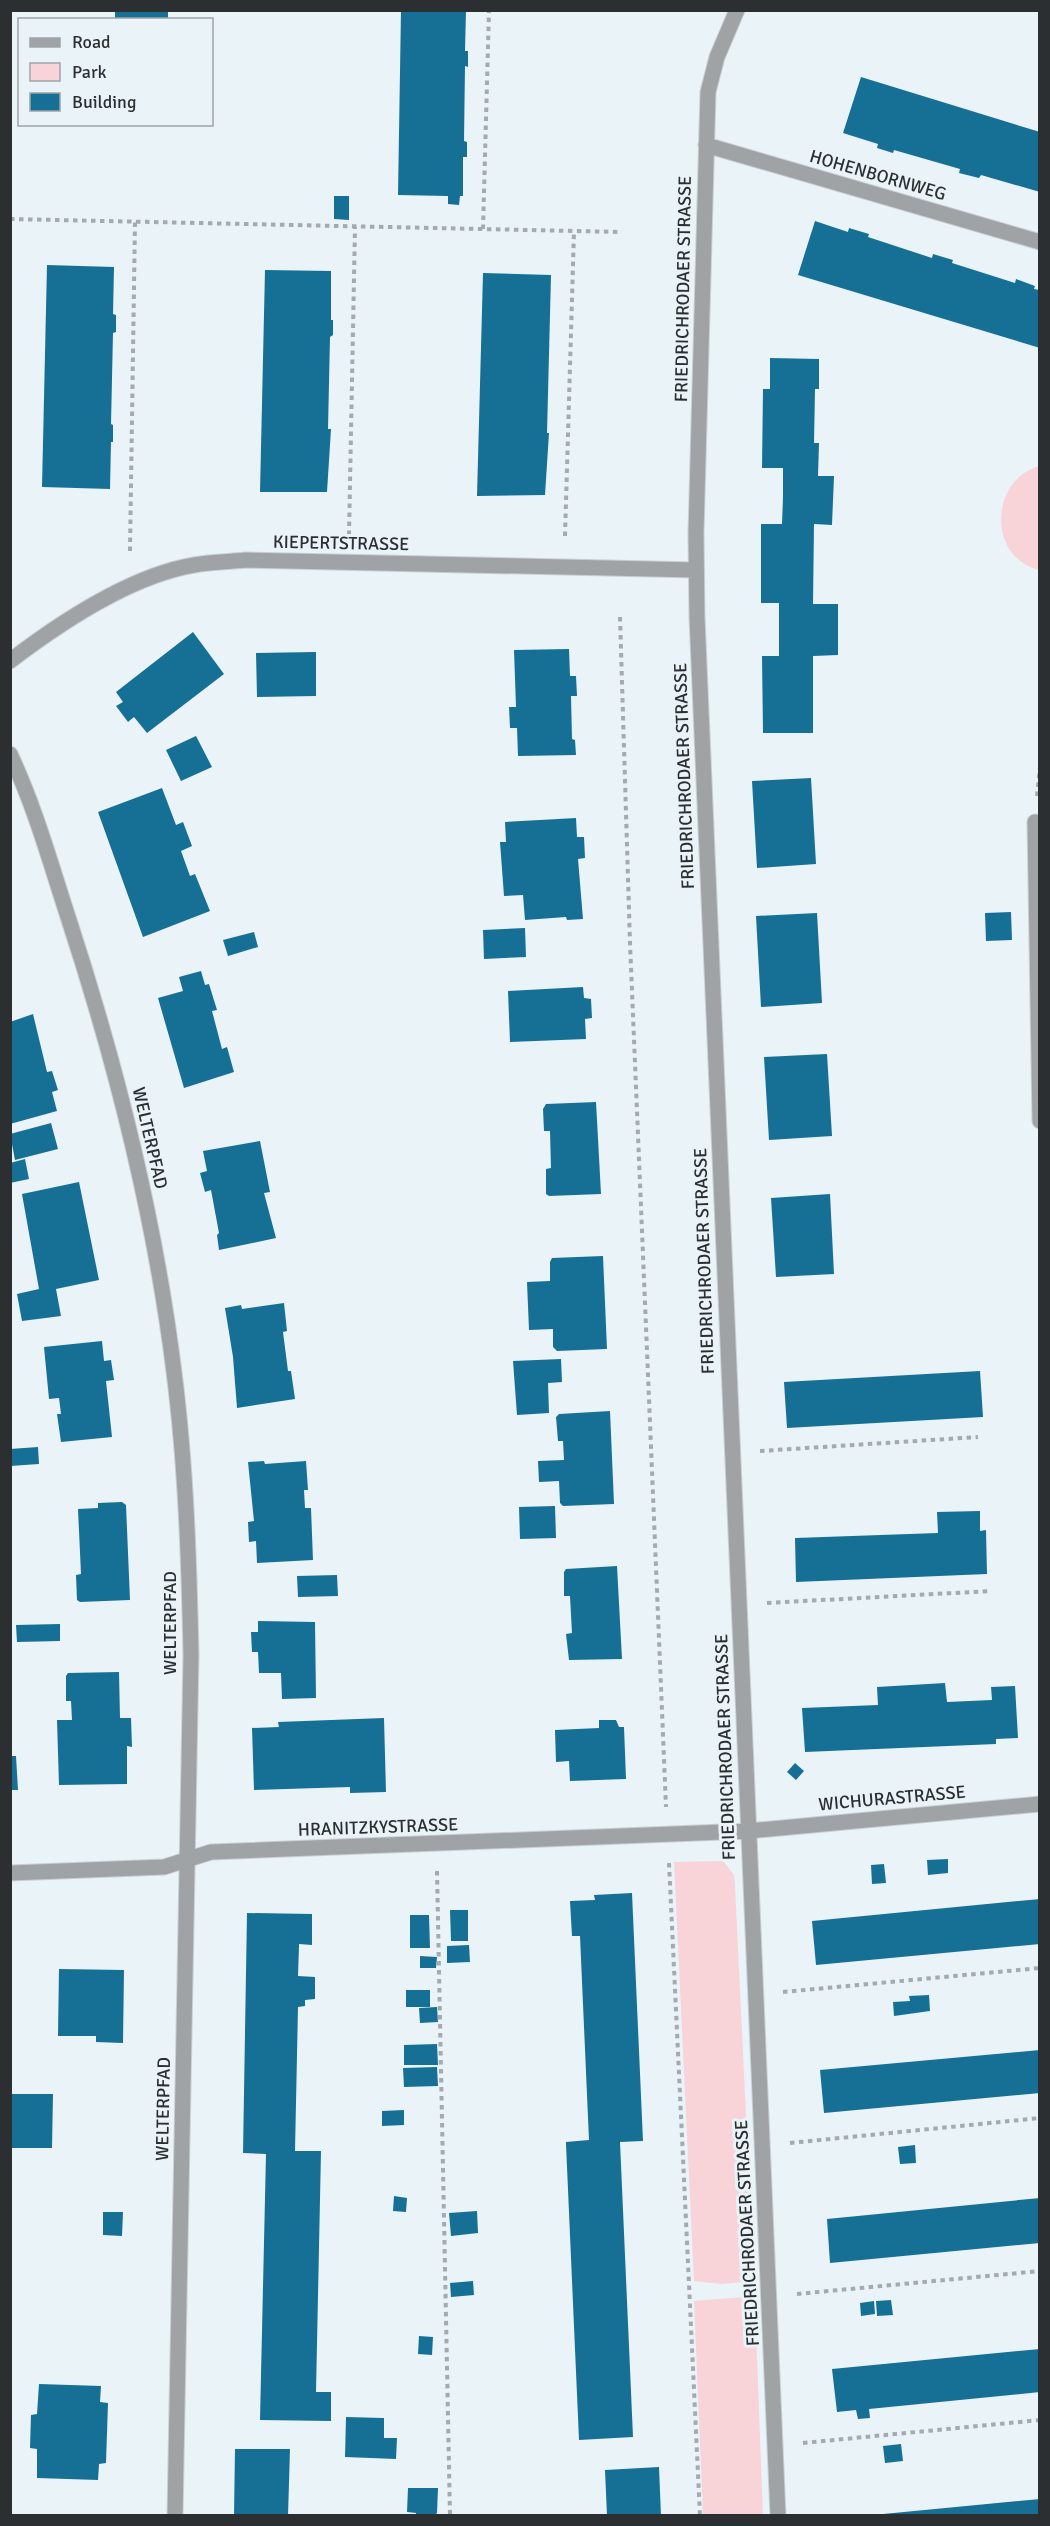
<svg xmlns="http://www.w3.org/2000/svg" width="1050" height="2526" viewBox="0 0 1050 2526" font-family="Signika,sans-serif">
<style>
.green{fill:#f8d4d9}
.building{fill:#167096}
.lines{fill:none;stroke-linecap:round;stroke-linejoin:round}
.lane-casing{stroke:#c8d0d4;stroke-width:17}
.street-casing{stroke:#c8d0d4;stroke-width:17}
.path{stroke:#a3abae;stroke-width:4;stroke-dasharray:4.5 4.5;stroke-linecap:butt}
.lane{stroke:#9fa3a5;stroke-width:15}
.street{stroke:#9fa3a5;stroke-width:15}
.labels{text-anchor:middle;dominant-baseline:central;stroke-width:6;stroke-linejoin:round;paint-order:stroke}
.street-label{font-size:18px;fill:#2b2f31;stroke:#eaf3f8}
</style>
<rect width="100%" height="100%" fill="#eaf3f8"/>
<!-- green -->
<path class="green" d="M1039 466H1040L1039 570C987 557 990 480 1039 466Z
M723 1861 734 1875 735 1886 754 2281 721 2284 694 2281 674 1862Z
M744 2297 755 2305 763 2515H703L694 2301Z"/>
<!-- building -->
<path class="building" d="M115 10H168V20H115Z
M401 10H466L465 51H468V67L465 66 464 141 467 142V157H463V196H460L459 205 448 204V196L398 195Z
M861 77 1040 132V192L981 175 979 178 959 173 960 169 894 150 893 153 877 148 878 144 843 133Z
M334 196H349V220L334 219Z
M815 221 848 232 849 228 869 234 868 237 932 258 933 254 953 260 952 263 1015 283 1016 279 1035 286 1034 289 1040 290V348L798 275Z
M47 265 114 267 113 314 116 315V332L113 333 111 424 113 425V442H111L110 489 42 487Z
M265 270 331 271V320H333V335L330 337 328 429H331L327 492H260Z
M483 273 551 275 547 433H549L545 495 477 496Z
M770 358 819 359V389H815L814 443H819L818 476H834L832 525 814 524 813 604H838V655L813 656V733H763L762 656H779V603H761V524H782L783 498V468H762L763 389H770Z
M193 632 224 674 147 733 134 717 128 722 116 706 123 702 116 692Z
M569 649 570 676H576L577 696H571L572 739 575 740 576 755 518 756 517 728H510L509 707H516L514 650Z
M316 652V696L257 697 256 653Z
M196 736 212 767 181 781 166 750Z
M811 778 816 864 757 868 752 781Z
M162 788 176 825 183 822 192 846 181 851 190 876 195 874 210 911 143 937 98 812Z
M576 818 577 837H584L585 858 578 859 583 919 567 920 566 917 525 920 523 895 504 896 500 842H506L505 822Z
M1011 912 1012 940 986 941 985 913Z
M817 913 822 1003 761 1007 756 916Z
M525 928 526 957 484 959 483 930Z
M254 932 258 947 228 956 223 940Z
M201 971 205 985 209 984 217 1010 212 1011 222 1049 227 1047 234 1072 184 1088 158 998 183 991 179 977Z
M583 987 584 998 591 999 592 1018 585 1019 586 1039 510 1042 508 991Z
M33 1014 47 1072 52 1071 58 1090 52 1092 57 1111 10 1124V1022Z
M827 1054 832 1136 769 1140 764 1057Z
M596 1102 601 1194 549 1196 546 1194V1169L551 1168 550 1131H544L543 1109 546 1104Z
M51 1123 58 1149 15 1160 10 1134Z
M260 1141 270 1192 264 1193 276 1238 219 1250 217 1235 219 1233 211 1190 205 1192 200 1173 207 1171 203 1151Z
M25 1159 29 1179 10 1183V1163Z
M79 1182 99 1280 56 1289 61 1316 22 1321 17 1294 39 1289 22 1194Z
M830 1194 834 1274 776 1277 771 1198Z
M603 1256 607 1349 557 1351 553 1347V1329L529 1330 527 1282 550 1281V1262L552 1258Z
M284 1303 287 1331 283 1332 288 1371H291L295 1399 237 1408 233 1357 225 1308 241 1305 242 1309Z
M102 1341 104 1361 111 1360 114 1380 106 1381 112 1437 61 1442 57 1414H61L59 1398 49 1399 44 1347Z
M561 1359 562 1382 548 1383 549 1413 517 1415 513 1361Z
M980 1371 983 1417 787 1428 784 1382Z
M610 1411 614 1504 563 1506 560 1503 559 1481 539 1482 538 1461 564 1460 563 1441H558L556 1417 559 1414Z
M38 1447 39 1464 10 1466V1449Z
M264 1461 265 1464 306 1461 308 1490H304L305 1508H311L313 1560 257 1563 256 1541 249 1542 248 1522 254 1521 248 1462Z
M122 1502 126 1505 130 1600 80 1602 77 1600 76 1575 81 1574 78 1509 98 1508V1503Z
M555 1506 556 1538 520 1539 519 1507Z
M980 1511V1531L986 1530 987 1574 796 1582 795 1538 938 1533 937 1512Z
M617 1566 622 1659 569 1660 566 1634 572 1633 570 1596H564V1572L566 1569Z
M337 1575 338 1596 298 1597 297 1576Z
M258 1621 315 1622 316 1698 282 1699 281 1673H259L258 1652H252L251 1632H258Z
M60 1624V1641L17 1642 16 1625Z
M119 1672 120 1718H131L132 1747 127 1746V1784L59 1785 57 1720H72L71 1701H66V1676L68 1673Z
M945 1683 947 1702 992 1700 991 1687 1015 1686 1018 1738 996 1739V1744L805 1752 802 1708 878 1705 877 1687Z
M384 1718 386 1792 350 1793V1787L254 1790 252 1728 279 1727 278 1722Z
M599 1720H616L619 1727H624L626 1779 570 1781 569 1761 556 1762 555 1730 599 1728Z
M10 1756H16L18 1790H10Z
M795 1763 804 1771 796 1780 787 1772Z
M948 1859V1873L928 1875 927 1860Z
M884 1864 886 1883 872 1884 871 1865Z
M632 1893 643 2141 620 2142 633 2437 579 2440 566 2144V2142L589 2140 580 1936H572L570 1901 595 1900 594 1895Z
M1040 1899V1944L816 1965 812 1921Z
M450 1910H468V1941H451Z
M247 1913 312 1914V1945L299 1944V1946L298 1976 315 1977V1999L305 2000V2006L298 2007 295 2151H321L316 2392H331V2421L260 2420 266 2154 243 2153Z
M410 1915H429L430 1948H410Z
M469 1945 470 1962 447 1963V1946Z
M420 1956 437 1957 436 1968H420Z
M59 1969 124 1970 123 2043 96 2042V2036H58Z
M406 1990H430V2007H406Z
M929 1995 930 2011 894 2016 893 2002 910 2001 909 1996Z
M437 2007 438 2022 420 2023 419 2008Z
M437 2044 438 2065H404V2045Z
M1040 2050V2093L824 2113 820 2070Z
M437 2067 438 2086 404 2087 403 2068Z
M10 2094H53L52 2148H10Z
M404 2110V2125L382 2126V2111Z
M915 2145 916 2163 900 2164 898 2147Z
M394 2196 407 2198 406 2212 393 2211Z
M1040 2198V2243L830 2263 827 2219Z
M477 2211 478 2233 451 2236 449 2213Z
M103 2212H123L122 2236 103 2235Z
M473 2281 474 2295 451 2297 450 2283Z
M891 2300 893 2315 877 2316 876 2301Z
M874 2301 875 2314 861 2316 860 2303Z
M419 2336 433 2337 432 2355 418 2354Z
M1040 2349V2392L869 2409 870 2418 858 2419 856 2410 837 2412 832 2369Z
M39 2384 101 2386 100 2402 108 2403 106 2463 99 2464 98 2480 37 2478V2449L30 2448 31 2415 37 2414Z
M346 2417 384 2418V2438H397L396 2459 345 2457Z
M901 2444 903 2461 885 2463 883 2446Z
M235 2449H290L288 2516H234Z
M659 2467 661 2516H607L605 2470Z
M408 2488H438L437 2513 434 2516H416V2513L407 2512Z
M1040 2499V2516H884L883 2514Z"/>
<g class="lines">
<!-- lane casing -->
<g class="lane-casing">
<path id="lane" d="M1035 822 1040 1121"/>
</g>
<!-- street casing -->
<g class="street-casing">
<path id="street" d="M737 10 717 57 708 92 696 533 697 617 778 2516
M706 145 1040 242
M10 661C61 622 130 576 194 565 210 562 228 562 245 560L696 570
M10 754C35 807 51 865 69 920 117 1067 155 1219 174 1372 186 1466 189 1561 191 1655L175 2516
M10 1873 164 1867 211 1852 748 1831 1040 1804"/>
</g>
<!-- path -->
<path class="path" d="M10 219 622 232
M483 229 489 10
M349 535 355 227
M565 536 574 231
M130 551 135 222
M620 617 630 943 666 1807
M1037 796 1040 767
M760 1451 978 1437
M767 1603 991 1591
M669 1863 700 2516
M437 1871 450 2516
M783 1992 1040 1968
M790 2143 1040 2118
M797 2294 1040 2271
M803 2443 1040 2420"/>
<!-- lane -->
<use href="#lane" class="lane"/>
<!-- street -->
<use href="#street" class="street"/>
</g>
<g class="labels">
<!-- street labels -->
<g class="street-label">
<text transform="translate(878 175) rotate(16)">HOHENBORNWEG</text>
<text transform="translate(683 289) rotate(-89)">FRIEDRICHRODAER STRASSE</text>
<text transform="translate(341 543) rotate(1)">KIEPERTSTRASSE</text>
<text transform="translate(684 776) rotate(-92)">FRIEDRICHRODAER STRASSE</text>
<text transform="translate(150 1138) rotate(77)">WELTERPFAD</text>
<text transform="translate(704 1261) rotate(-92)">FRIEDRICHRODAER STRASSE</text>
<text transform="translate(170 1623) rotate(-90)">WELTERPFAD</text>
<text transform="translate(725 1747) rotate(-92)">FRIEDRICHRODAER STRASSE</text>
<text transform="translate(892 1798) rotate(-5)">WICHURASTRASSE</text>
<text transform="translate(378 1827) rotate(-2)">HRANITZKYSTRASSE</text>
<text transform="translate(163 2109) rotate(-89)">WELTERPFAD</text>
<text transform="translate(747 2233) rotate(-93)">FRIEDRICHRODAER STRASSE</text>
</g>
</g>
<!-- border -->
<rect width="1050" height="2526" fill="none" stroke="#2b2f31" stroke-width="24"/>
<!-- legend -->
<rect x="18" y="18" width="195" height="108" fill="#eaf3f8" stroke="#9ea5a8" stroke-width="1.5"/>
<rect x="30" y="38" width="30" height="9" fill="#9fa3a5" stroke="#9ea5a8" stroke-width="1.5"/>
<text x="72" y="48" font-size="18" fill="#2b2f31">Road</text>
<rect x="30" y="63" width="30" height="18" fill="#f8d4d9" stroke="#9ea5a8" stroke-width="1.5"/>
<text x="72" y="78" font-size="18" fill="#2b2f31">Park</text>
<rect x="30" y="93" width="30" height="18" fill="#167096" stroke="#9ea5a8" stroke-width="1.5"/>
<text x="72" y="108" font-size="18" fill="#2b2f31">Building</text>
</svg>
